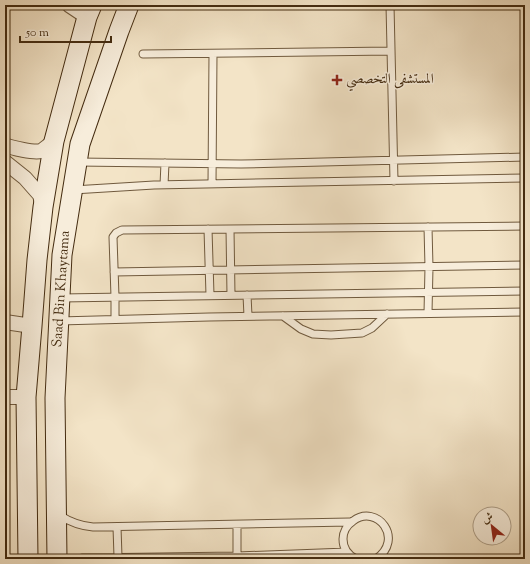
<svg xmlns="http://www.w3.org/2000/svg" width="530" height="564" viewBox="0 0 530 564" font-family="'Sorts Mill Goudy',Amiri,serif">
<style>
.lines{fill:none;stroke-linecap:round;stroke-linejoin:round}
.lane-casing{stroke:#705a3e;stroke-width:9}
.street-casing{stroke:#705a3e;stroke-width:16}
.secondary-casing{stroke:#442c11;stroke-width:21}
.lane{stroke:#f7eddb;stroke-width:7}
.street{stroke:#f7eddb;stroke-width:14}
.secondary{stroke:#f7eddb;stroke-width:19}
.poi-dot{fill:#8f2418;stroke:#f7eddb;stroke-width:1.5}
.labels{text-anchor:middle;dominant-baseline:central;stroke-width:3;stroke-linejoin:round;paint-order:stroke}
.poi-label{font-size:14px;fill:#442c11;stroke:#f7eddb;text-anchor:start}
.street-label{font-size:14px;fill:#442c11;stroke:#f7eddb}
</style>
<rect width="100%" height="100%" fill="#f3e4c7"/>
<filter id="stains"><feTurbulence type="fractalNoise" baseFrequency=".005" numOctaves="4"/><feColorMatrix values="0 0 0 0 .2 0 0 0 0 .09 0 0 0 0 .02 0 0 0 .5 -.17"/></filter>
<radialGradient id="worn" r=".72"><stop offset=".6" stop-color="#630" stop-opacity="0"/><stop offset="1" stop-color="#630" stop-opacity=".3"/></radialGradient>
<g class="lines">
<!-- lane casing -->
<g class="lane-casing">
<path id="lane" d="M390 5 394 181
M143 54 391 51
M77 162 241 164 525 157
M212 184 213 54
M164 185 165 163
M73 190 154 185 525 178
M208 229 210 295
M230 229 231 295
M114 272 525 265
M247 295 248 316
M61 298 525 291
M428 313 429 267 428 227
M283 316 301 329 313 334 331 335 362 333 372 328 387 314
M115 319V297L113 237 116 233 122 230 525 226
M59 321 209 317 525 312
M59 515C70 522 80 526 93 527L350 522
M117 527 118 557
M78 559 82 558 237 556 347 552
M237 559V525
M356 559C348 555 343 548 343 539 343 532 347 525 353 521 377 503 405 539 376 559"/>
</g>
<!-- street casing -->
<g class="street-casing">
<path id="street" d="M69 5 87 17
M5 145C12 148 34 153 41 151 45 149 50 144 54 141
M5 162 25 178 40 195 43 207
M5 322 32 326
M5 397H26"/>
</g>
<!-- secondary casing -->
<g class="secondary-casing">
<path id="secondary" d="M28 559 26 397 32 326 37 260 43 207 54 141 87 17 92 5
M57 559 55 398 62 255 80 144 119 31 129 5"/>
</g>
<!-- lane -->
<use href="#lane" class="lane"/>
<!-- street -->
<use href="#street" class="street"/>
<!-- secondary -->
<use href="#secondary" class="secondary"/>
</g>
<!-- markers -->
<path class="poi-dot" d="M335 74h4v4h4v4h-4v4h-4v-4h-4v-4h4z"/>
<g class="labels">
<!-- poi labels -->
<g class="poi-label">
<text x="346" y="80">المستشفى التخصصي</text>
</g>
<!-- street labels -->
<g class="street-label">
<text transform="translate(62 289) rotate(-86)">Saad Bin Khaytama</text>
</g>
</g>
<!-- margin -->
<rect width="530" height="564" fill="none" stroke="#f3e4c7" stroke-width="20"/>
<rect x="6" y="6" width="518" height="552" fill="none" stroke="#442c11" stroke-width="2"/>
<rect x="10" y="10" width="510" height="544" fill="none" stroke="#442c11"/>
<!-- north arrow -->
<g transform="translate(492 526) rotate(331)"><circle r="19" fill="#f7eddb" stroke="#afa08a"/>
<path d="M0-3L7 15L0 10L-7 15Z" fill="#8f2418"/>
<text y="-6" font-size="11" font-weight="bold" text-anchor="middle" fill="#442c11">ش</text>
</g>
<!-- scale -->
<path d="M20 36v6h91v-6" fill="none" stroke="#442c11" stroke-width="2"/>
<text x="26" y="36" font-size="12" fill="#442c11" stroke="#f7eddb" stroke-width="3" paint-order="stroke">50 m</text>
<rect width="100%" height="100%" filter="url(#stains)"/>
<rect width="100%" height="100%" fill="url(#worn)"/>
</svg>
